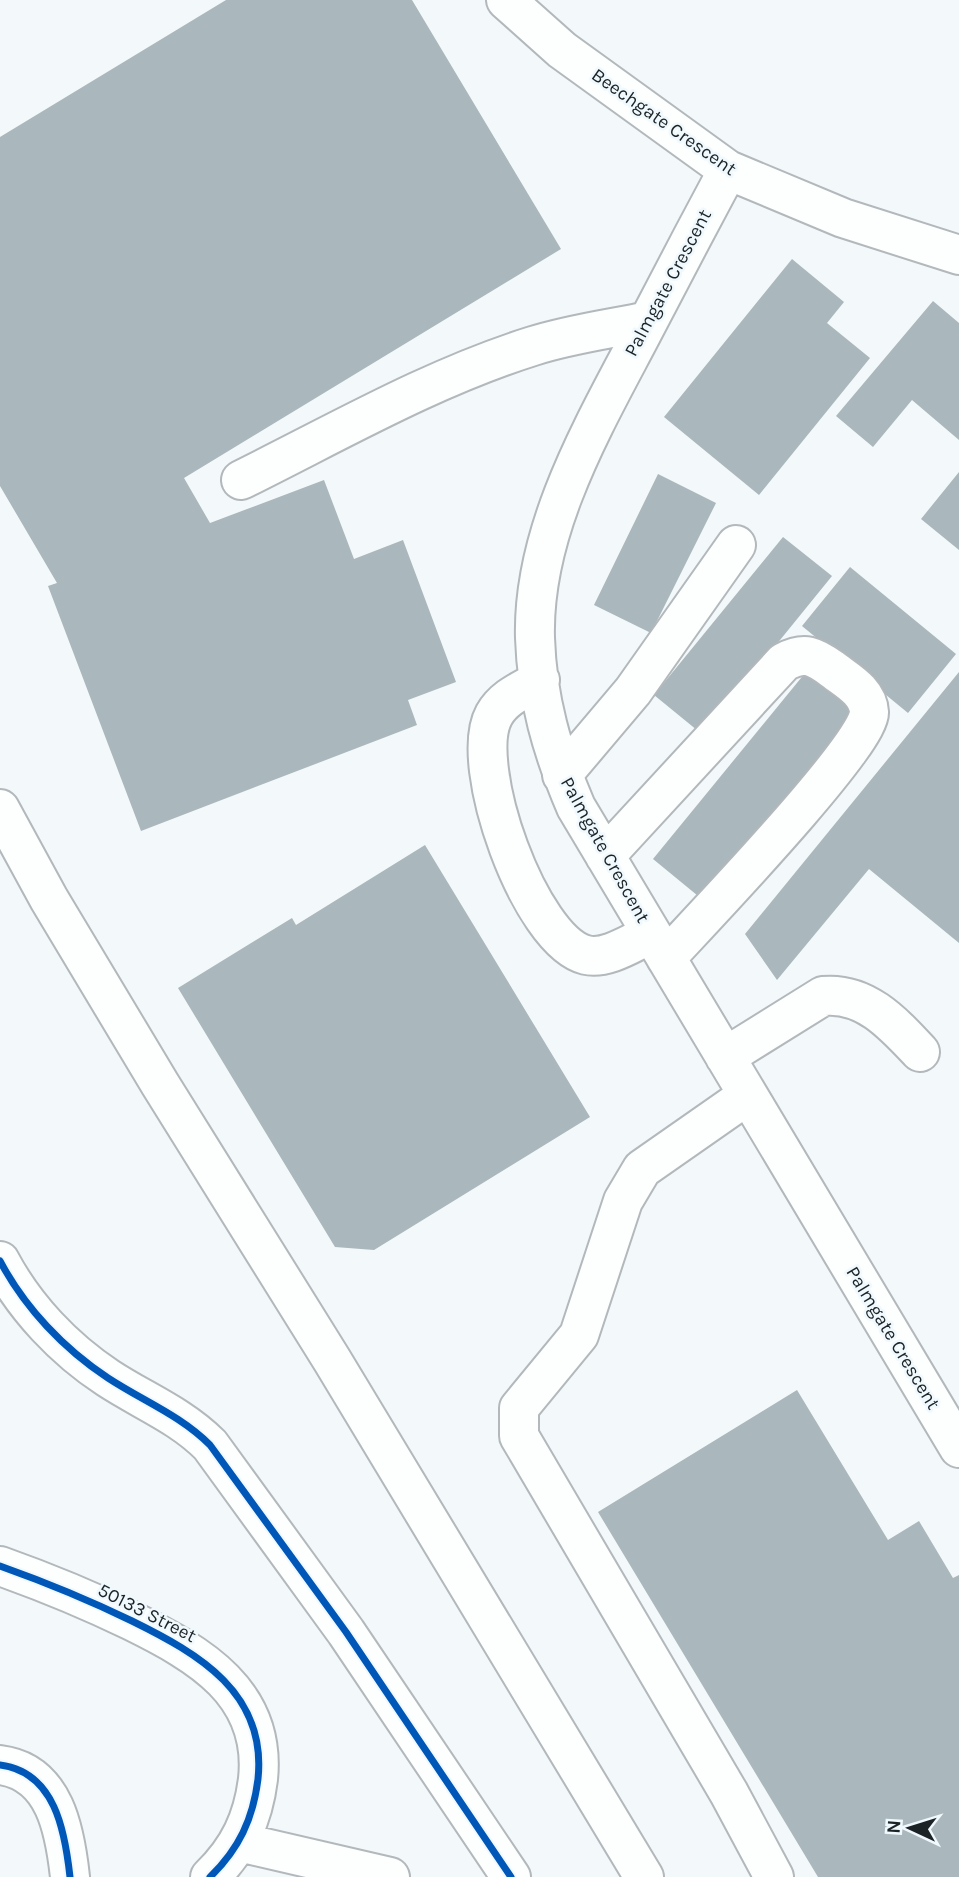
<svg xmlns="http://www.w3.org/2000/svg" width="959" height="1877" viewBox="0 0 959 1877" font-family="Karla,sans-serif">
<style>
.building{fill:#aab7bc}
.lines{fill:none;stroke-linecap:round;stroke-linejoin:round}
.minor-casing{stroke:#b2b8bb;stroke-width:42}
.minor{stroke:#fdfefe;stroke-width:38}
.cycleway-casing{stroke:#f0f9fd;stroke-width:11}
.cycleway{stroke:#0057b8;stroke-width:7}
.labels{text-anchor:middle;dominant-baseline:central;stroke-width:5;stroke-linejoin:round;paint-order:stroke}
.street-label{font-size:19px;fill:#1b2327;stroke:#f0f9fd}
</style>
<rect width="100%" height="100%" fill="#f3f8fa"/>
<!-- building -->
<path class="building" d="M226 0H412L561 249 184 478 210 523 324 480 354 559 403 540 456 682 408 700 417 725 141 831 48 586 57 583 0 486V137Z
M792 259 844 302 827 323 870 358 759 495 664 417Z
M933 301 959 323V440L912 400 873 447 836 416Z
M959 472V550L921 519Z
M658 474 716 503 651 633 594 605Z
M783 537 832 576 703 735 654 695Z
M850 567 956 654 908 713 802 626Z
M810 667 860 708 703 900 653 859Z
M959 672V943L869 869 777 980 745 934Z
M425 845 590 1117 374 1250 335 1247 178 988 292 918 296 925Z
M797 1390 888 1540 919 1521 953 1578 959 1575V1877H818L598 1512Z"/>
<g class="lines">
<!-- minor casing -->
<g class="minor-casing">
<path id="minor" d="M506 0 562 50 728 170 843 218 959 255
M728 170C698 226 668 283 639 339 591 430 532 532 535 638 537 699 552 751 576 807L959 1448
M241 480C336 433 431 378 533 346 570 334 610 329 648 321
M540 680C523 690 504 697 494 715 467 764 530 941 586 955 607 960 633 942 651 934
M562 775 633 691 736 545
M0 809 49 899 160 1084 332 1360 644 1877
M605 856 784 662C805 651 814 656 832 669 846 680 868 691 869 712 871 743 697 924 666 958
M725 1057 823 996C865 992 893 1023 920 1052
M748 1095 642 1169 623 1201 579 1335 519 1408V1436L729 1793 774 1877
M0 1261C25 1308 64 1349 108 1378 143 1401 180 1415 210 1445L346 1632 511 1877
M0 1566C45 1582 89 1600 132 1621 199 1654 267 1693 258 1779 253 1819 239 1849 210 1877
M0 1765C55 1772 65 1831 70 1877
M239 1842 390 1877"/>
</g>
<!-- minor -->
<use href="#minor" class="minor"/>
<!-- cycleway casing -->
<g class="cycleway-casing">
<path id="cycleway" d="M0 1261C25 1308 64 1349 108 1378 143 1401 180 1415 210 1445L346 1632 511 1877
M0 1566C45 1582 89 1600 132 1621 199 1654 267 1693 258 1779 253 1819 239 1849 210 1877
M0 1765C55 1772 65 1831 70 1877"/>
</g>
<!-- cycleway -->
<use href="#cycleway" class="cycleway"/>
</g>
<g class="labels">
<!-- street labels -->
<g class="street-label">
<text transform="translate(664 122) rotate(35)">Beechgate Crescent</text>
<text transform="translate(668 283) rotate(-62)">Palmgate Crescent</text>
<text transform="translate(605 850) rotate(61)">Palmgate Crescent</text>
<text transform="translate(893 1338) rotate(59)">Palmgate Crescent</text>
<text transform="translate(147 1613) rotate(27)">50133 Street</text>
</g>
</g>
<!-- north arrow -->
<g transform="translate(910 1828) rotate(274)" stroke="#f0f9fd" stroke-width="5" paint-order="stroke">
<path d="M0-5L12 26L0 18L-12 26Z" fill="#1b2327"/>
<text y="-10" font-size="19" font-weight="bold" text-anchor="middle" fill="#1b2327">N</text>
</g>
</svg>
